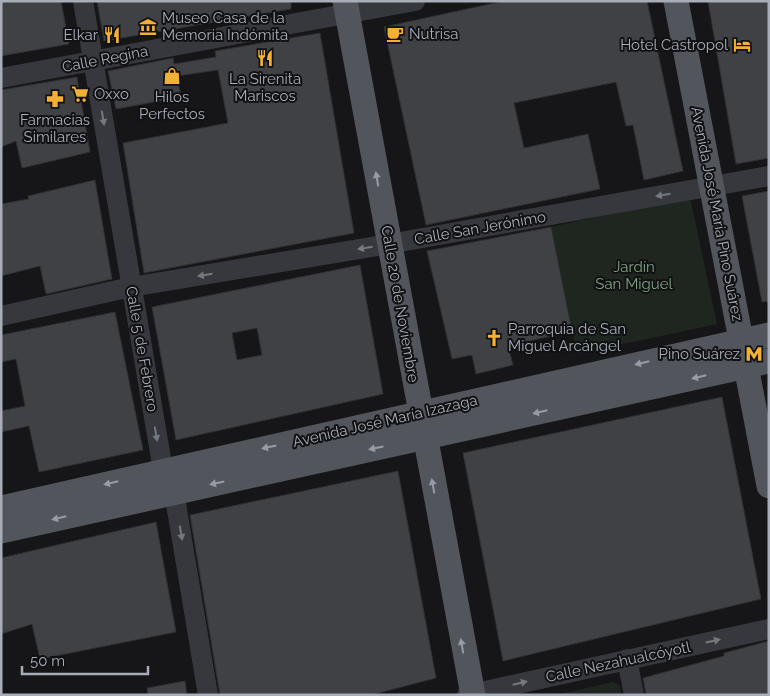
<svg xmlns="http://www.w3.org/2000/svg" width="770" height="696" viewBox="0 0 770 696" font-family="Raleway,sans-serif">
<style>
.green{fill:#1e261f}
.building{fill:#404145;stroke:#303034;fill-rule:evenodd}
.lines{fill:none;stroke-linecap:round;stroke-linejoin:round}
.minor{stroke:#37383d;stroke-width:20}
.major{stroke:#53555c;stroke-width:25}
.oneway{fill:#757881}
.oneway2{fill:#979ba6}
.labels{text-anchor:middle;dominant-baseline:central;stroke-width:4;stroke-linejoin:round;paint-order:stroke}
.poi-label{font-size:15px;fill:#a8adb8;stroke:#111113;text-anchor:start}
.street-label{font-size:15px;fill:#a8adb8;stroke:#111113}
.park-label{font-size:15px;fill:#7fa381;stroke:#111113}
</style>
<rect width="100%" height="100%" fill="#161618"/>
<!-- green -->
<path class="green" d="M690 197 717 324 577 354 550 227Z
M613 682 619 685 622 695H556Z"/>
<!-- building -->
<path class="building" d="M1 1H61L69 44 1 56Z
M97 1H291V9L104 41Z
M504 1H647L683 171 644 180 633 125 626 126 616 82 514 103 524 148 588 134 600 189 426 225 384 27Z
M708 1H769V158L736 164Z
M320 33 354 233 144 273 123 143 228 123 218 70 177 76 181 97 116 109 108 71 173 58 174 64 216 57 215 51Z
M77 77 90 152 22 168 16 141 1 147V90Z
M95 180 112 279 46 294 40 266 1 276V204L29 199 28 196Z
M769 191V301L762 302 742 196Z
M551 227 572 331 508 346 513 365 476 374 472 355 452 359 427 251Z
M360 265 383 394 176 440 152 307ZM257 328 262 355 237 360 232 333Z
M115 312 143 450 39 472 29 426 1 432V411L25 406 16 359 1 362V335Z
M722 397 761 599 503 661 463 453Z
M398 471 436 678 371 695H220L190 515Z
M156 522 176 632 40 659 32 624 1 634V558Z
M769 641V695H646L643 678 724 656V653Z
M185 681 187 695H148L147 688Z"/>
<g class="lines">
<!-- minor -->
<path class="minor" d="M83 1 163 470 174 492 208 695
M1 78 415 1
M1 316 131 287 389 244 769 176
M627 659 634 695
M467 695 769 629"/>
<!-- major -->
<path class="major" d="M345 1 473 695
M676 1 769 486
M1 508 769 335
M1 531 769 361"/>
</g>
<!-- one-way arrows -->
<defs><path id="oneway-solid" d="M-6-.8H1V-3.2L6.5 0L1 3.2V.8H-6Z" transform="scale(1.25)"/></defs>
<g class="oneway">
<use href="#oneway-solid" transform="translate(103 118) rotate(80)"/>
<use href="#oneway-solid" transform="translate(663 195) rotate(170)"/>
<use href="#oneway-solid" transform="translate(365 248) rotate(171)"/>
<use href="#oneway-solid" transform="translate(205 275) rotate(171)"/>
<use href="#oneway-solid" transform="translate(156 434) rotate(80)"/>
<use href="#oneway-solid" transform="translate(181 533) rotate(80)"/>
<use href="#oneway-solid" transform="translate(713 641) rotate(-12)"/>
<use href="#oneway-solid" transform="translate(520 683) rotate(-13)"/>
</g>
<g class="oneway2">
<use href="#oneway-solid" transform="translate(377 179) rotate(-100)"/>
<use href="#oneway-solid" transform="translate(642 363) rotate(167)"/>
<use href="#oneway-solid" transform="translate(699 377) rotate(167)"/>
<use href="#oneway-solid" transform="translate(540 412) rotate(167)"/>
<use href="#oneway-solid" transform="translate(269 447) rotate(168)"/>
<use href="#oneway-solid" transform="translate(376 448) rotate(168)"/>
<use href="#oneway-solid" transform="translate(111 483) rotate(167)"/>
<use href="#oneway-solid" transform="translate(217 483) rotate(168)"/>
<use href="#oneway-solid" transform="translate(433 486) rotate(-100)"/>
<use href="#oneway-solid" transform="translate(59 518) rotate(167)"/>
<use href="#oneway-solid" transform="translate(462 646) rotate(-100)"/>
</g>
<!-- icons -->
<defs>
<g id="museum-bare" transform="scale(1.35)"><path d="M0-6L6-3V-2H-6V-3ZM-5-1h2V3h-2ZM-1-1h2V3h-2ZM3-1h2V3H3ZM-6 4H6V6H-6Z" fill="#f2b134" stroke="#111113" stroke-width="2.5" paint-order="stroke"/></g>
<g id="cafe-bare" transform="scale(1.35)"><path d="M-5.5-4.5H6V0H3Q3 3.5 0 3.5H-2.5Q-5.5 3.5-5.5 0ZM3-3.2v2h1.7v-2ZM-6 4.5H4V6H-6Z" fill="#f2b134" stroke="#111113" stroke-width="2.5" paint-order="stroke"/></g>
<g id="restaurant-bare" transform="scale(1.35)"><path d="M-5-6h1v4h1v-4h1v4h1v-4h1v5L-1.5 .5V6h-2V.5L-5-1ZM5-6V6H3V1.5H1.5Q1.5-4 5-6Z" fill="#f2b134" stroke="#111113" stroke-width="2.5" paint-order="stroke"/></g>
<g id="hotel-bare" transform="scale(1.35)"><path d="M-6-4.5h1.5V1H6V5H4.5V3h-9V5H-6ZM-4 0a1.8 1.8 0 1 1 3.6 0ZM.5 0V-2.5h3Q6-2.5 6 0Z" fill="#f2b134" stroke="#111113" stroke-width="2.5" paint-order="stroke"/></g>
<g id="shop-bare" transform="scale(1.35)"><path d="M-5-2.5h2.3a2.7 3.5 0 0 1 5.4 0H5L5.5 6h-11ZM-1.5-2.5h3a1.5 2.3 0 0 0-3 0Z" fill="#f2b134" stroke="#111113" stroke-width="2.5" paint-order="stroke"/></g>
<g id="supermarket-bare" transform="scale(1.35)"><path d="M-6-5.5h2.5l.6 2H6L4.5 2H-2.5L-4.4-4H-6ZM-1.5 3.2a1.3 1.3 0 1 0 .1 0ZM3 3.2a1.3 1.3 0 1 0 .1 0Z" fill="#f2b134" stroke="#111113" stroke-width="2.5" paint-order="stroke"/></g>
<g id="pharmacy-bare" transform="scale(1.35)"><path d="M-2-6h4v4h4v4h-4v4h-4v-4h-4v-4h4Z" fill="#f2b134" stroke="#111113" stroke-width="2.5" paint-order="stroke"/></g>
<g id="church-bare" transform="scale(1.35)"><path d="M-1.2-6h2.4v3.5h3.3v2.4h-3.3V6h-2.4V-.1h-3.3v-2.4h3.3Z" fill="#f2b134" stroke="#111113" stroke-width="2.5" paint-order="stroke"/></g>
<g id="metro-bare" transform="scale(1.35)"><path d="M-5.5 5V-5H-3L0 0L3-5H5.5V5H3V-.5L0 4L-3-.5V5Z" fill="#f2b134" stroke="#111113" stroke-width="2.5" paint-order="stroke"/></g>
</defs>
<g fill-rule="evenodd">
<use href="#museum-bare" x="148" y="27"/>
<use href="#cafe-bare" x="395" y="34"/>
<use href="#restaurant-bare" x="112" y="35"/>
<use href="#hotel-bare" x="742" y="45"/>
<use href="#restaurant-bare" x="265" y="58"/>
<use href="#shop-bare" x="172" y="76"/>
<use href="#supermarket-bare" x="80" y="94"/>
<use href="#pharmacy-bare" x="55" y="99"/>
<use href="#church-bare" x="494" y="338"/>
<use href="#metro-bare" x="754" y="354"/>
</g>
<g class="labels">
<!-- poi labels -->
<g class="poi-label">
<text x="162" y="18">Museo Casa de la<tspan x="162" dy="17">Memoria Indómita</tspan></text>
<text x="409" y="34">Nutrisa</text>
<text x="98" y="35" text-anchor="end">Elkar</text>
<text x="728" y="45" text-anchor="end">Hotel Castropol</text>
<text x="265" y="79" text-anchor="middle">La Sirenita<tspan x="265" dy="17">Mariscos</tspan></text>
<text x="94" y="94">Oxxo</text>
<text x="172" y="97" text-anchor="middle">Hilos<tspan x="172" dy="17">Perfectos</tspan></text>
<text x="55" y="120" text-anchor="middle">Farmacias<tspan x="55" dy="17">Similares</tspan></text>
<text x="508" y="329">Parroquia de San<tspan x="508" dy="17">Miguel Arcángel</tspan></text>
<text x="740" y="354" text-anchor="end">Pino Suárez</text>
</g>
<!-- street labels -->
<g class="street-label">
<text transform="translate(105 59) rotate(-11)">Calle Regina</text>
<text transform="translate(717 214) rotate(79)">Avenida José María Pino Suárez</text>
<text transform="translate(480 228) rotate(-10)">Calle San Jerónimo</text>
<text transform="translate(400 304) rotate(80)">Calle 20 de Noviembre</text>
<text transform="translate(142 349) rotate(80)">Calle 5 de Febrero</text>
<text transform="translate(385 421) rotate(-13)">Avenida José María Izazaga</text>
<text transform="translate(618 662) rotate(-12)">Calle Nezahualcóyotl</text>
</g>
<!-- park labels -->
<g class="park-label">
<text x="634" y="267">Jardín<tspan x="634" dy="17">San Miguel</tspan></text>
</g>
</g>
<!-- border -->
<rect width="770" height="696" fill="none" stroke="#a8adb8" stroke-width="5"/>
<!-- scale -->
<path d="M22 666v8h126v-8" fill="none" stroke="#a8adb8" stroke-width="2.5"/>
<text x="30" y="666" font-size="15" fill="#a8adb8" stroke="#111113" stroke-width="4" paint-order="stroke">50 m</text>
</svg>
